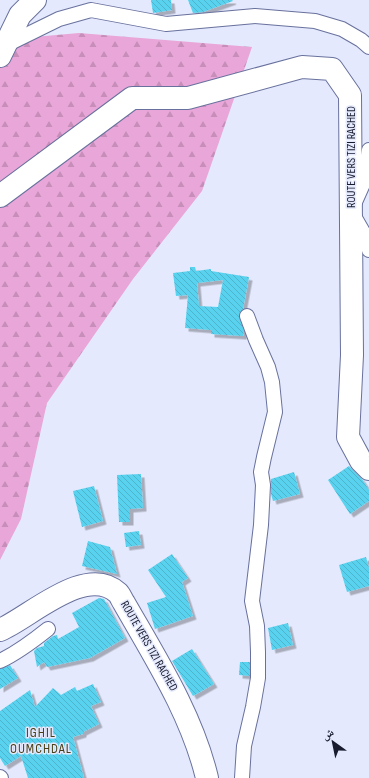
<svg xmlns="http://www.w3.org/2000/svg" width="369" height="778" viewBox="0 0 369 778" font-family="'Sofia Sans Condensed','Noto Naskh Arabic',sans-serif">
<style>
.forest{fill:url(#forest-firs)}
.building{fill:url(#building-back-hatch);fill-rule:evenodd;filter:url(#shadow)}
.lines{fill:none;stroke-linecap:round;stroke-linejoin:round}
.minor-casing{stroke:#68719d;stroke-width:16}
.primary-casing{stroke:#68719d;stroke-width:24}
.minor{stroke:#fff;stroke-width:14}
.primary{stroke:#fff;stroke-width:22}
.labels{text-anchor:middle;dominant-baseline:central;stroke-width:3;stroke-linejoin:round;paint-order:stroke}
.street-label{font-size:12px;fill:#191c2e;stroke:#e4e9fd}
.quarter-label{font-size:14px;letter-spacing:1px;fill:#483e15;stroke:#e4e9fd}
</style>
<defs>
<pattern id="forest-firs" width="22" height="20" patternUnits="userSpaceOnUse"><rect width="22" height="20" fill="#e9a6d8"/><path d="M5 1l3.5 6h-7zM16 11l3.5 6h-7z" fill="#c78eba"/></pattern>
<pattern id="building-back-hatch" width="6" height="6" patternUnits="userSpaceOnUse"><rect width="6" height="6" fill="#59d2ee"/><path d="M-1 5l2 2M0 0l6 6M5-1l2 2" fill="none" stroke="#4db4cc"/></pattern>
<filter id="shadow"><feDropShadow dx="3.5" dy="3.5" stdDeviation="0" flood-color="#0004"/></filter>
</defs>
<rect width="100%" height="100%" fill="#e4e9fd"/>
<!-- forest -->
<path class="forest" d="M79 33 252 47 202 191 133 279 47 403 21 519 0 560V40Z"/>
<!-- building -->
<path class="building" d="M151 0H171L172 10 153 13Z
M188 0H232L233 1 203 12 193 13Z
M190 267H195L196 271 211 269V271L249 277 243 309 239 315 244 331 243 336 211 334V330L185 328 188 295 176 296 173 273 190 271ZM223 280 218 307 199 306 197 283Z
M349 466 362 479 369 490V501L350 514 328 480Z
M294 472 300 494 273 501 271 494V479Z
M141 474 143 508 130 509V522H119L117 475Z
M94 486 103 521 82 527 73 491Z
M139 531 141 545 126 547 124 533Z
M88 541 110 547 117 574 82 566Z
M172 554 188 578 182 582 193 616 155 629 147 603 166 597 148 570Z
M366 557 369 568V586L347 592 339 565Z
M99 598 104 599 125 638 90 658 47 667 44 662 37 667 34 651 37 648 44 646V643L53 636 57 635 58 639 79 627 72 613Z
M288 623 293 645 272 650 268 628Z
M192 649 214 684 193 696 172 661Z
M240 662H250V676L239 675Z
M10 665 18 678 0 689V669Z
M93 684 101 702 91 706 99 724 83 732V734L73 737 84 778H28L21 756 5 766 0 758V711L30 690 35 707 53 688 61 695 75 687 77 691Z"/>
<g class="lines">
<!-- minor casing -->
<g class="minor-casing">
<path id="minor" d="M6 45 59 19 91 10 166 24 255 16 315 21 342 29 361 40 369 47
M369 150 363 184 351 211 366 237 369 250
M0 661C17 653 33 641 48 629
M0 777 1 778
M242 778 244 746 253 707 258 678V652L257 626 252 601 261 525 263 485 261 472 264 457 275 412 272 382 268 367 256 340 247 316"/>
</g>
<!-- primary casing -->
<g class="primary-casing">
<path id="primary" d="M0 56 20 15 35 0
M0 196 132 98H188L302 67 332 69 350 95 352 355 348 437 361 461 369 469
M0 630C29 618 86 563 118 593 120 595 122 600 124 603 156 659 192 715 207 778"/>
</g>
<!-- minor -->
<use href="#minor" class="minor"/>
<!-- primary -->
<use href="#primary" class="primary"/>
</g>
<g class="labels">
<!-- street labels -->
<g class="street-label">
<text transform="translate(351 157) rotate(-90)">ROUTE VERS TIZI RACHED</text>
<text transform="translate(149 646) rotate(60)">ROUTE VERS TIZI RACHED</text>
</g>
<!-- quarter labels -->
<g class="quarter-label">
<text x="41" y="732">IGHIL<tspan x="41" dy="16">OUMCHDAL</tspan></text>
</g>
</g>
<!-- north arrow -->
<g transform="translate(333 742) rotate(327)" stroke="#e4e9fd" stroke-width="3" paint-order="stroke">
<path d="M0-3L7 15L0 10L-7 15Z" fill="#191c2e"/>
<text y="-6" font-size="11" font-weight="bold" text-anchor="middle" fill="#191c2e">ش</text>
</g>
</svg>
